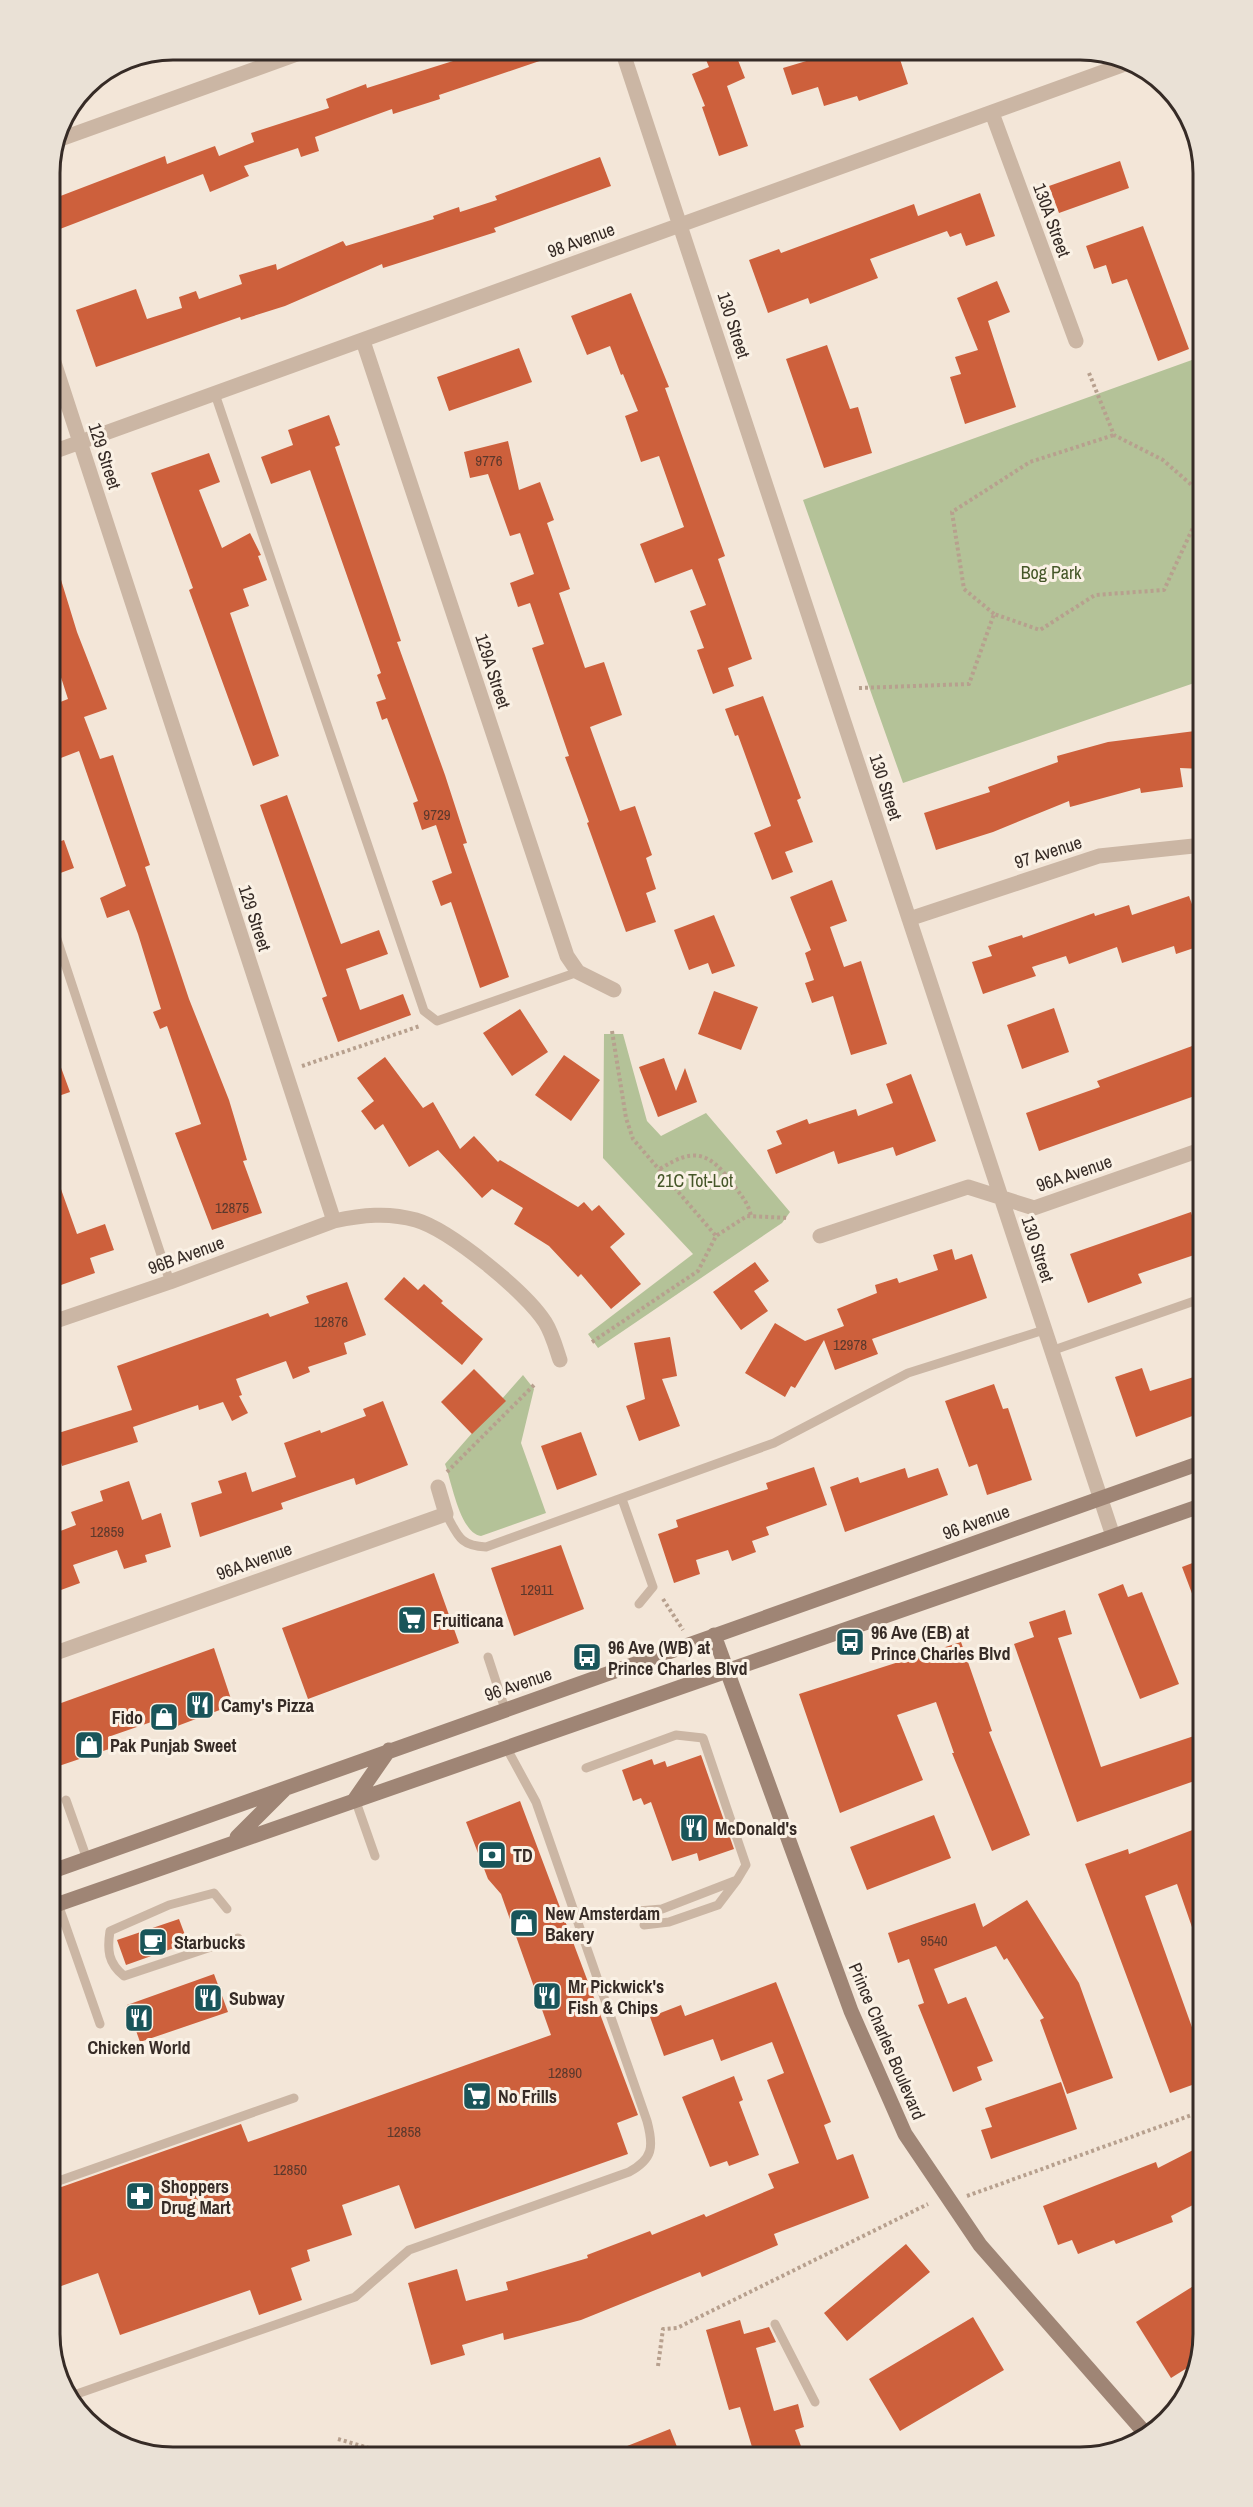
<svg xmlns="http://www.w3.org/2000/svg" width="1253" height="2507" viewBox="0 0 1253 2507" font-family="'Archivo Narrow',sans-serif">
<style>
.green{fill:#b4c298}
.building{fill:#cd603c}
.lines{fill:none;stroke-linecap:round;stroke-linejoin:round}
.path{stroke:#b7a08e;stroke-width:4;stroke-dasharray:3 3;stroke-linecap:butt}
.lane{stroke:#cbb6a4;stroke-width:9}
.street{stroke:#cbb6a4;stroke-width:15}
.secondary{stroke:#9f8575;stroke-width:15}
.labels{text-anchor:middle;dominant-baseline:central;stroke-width:6;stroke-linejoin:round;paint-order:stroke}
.number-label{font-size:15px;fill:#5c382c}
.street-label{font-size:18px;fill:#362b26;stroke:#faf1e5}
.park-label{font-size:18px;fill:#455628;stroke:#faf1e5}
.poi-label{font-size:18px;font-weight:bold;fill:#362b26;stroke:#faf1e5;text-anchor:start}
.rim{fill:none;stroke:#362b26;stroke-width:3}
</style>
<rect width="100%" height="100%" fill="#f3e6d8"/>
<!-- green -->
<path class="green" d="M1203 356V680L903 783 803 500Z
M604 1034H623L647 1121 661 1136 706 1113 790 1212 782 1223 598 1348 588 1334 693 1254 603 1158Z
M523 1375 534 1389 521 1443 546 1513 481 1536C460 1533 452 1483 445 1464Z"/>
<!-- building -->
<path class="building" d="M472 50H562L563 53 439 95 440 99 393 114 392 109 315 137 319 151 301 157 298 148 244 166 249 176 210 192 203 174 60 229 50 200 165 156 167 164 215 146 219 156 254 142 251 133 329 108 326 99 366 84 367 88 453 61 452 57Z
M702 50H734L745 78 727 86 748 146 719 156 702 107 705 106 692 74 709 67Z
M843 50H897L908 84 859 101 857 96 824 106 818 87 792 95 783 68Z
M600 157 611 186 494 228 496 232 383 268 382 264 285 306 241 320 240 317 96 367 76 310 136 289 147 319 182 308 179 297 196 291 199 299 242 284 239 275 276 264 277 270 343 241 346 246 434 219 433 216 459 207 460 212 497 200 495 196Z
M1120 161 1129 188 1059 213 1049 186Z
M980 193 995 236 966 246 961 233 950 237 947 231 870 259 878 278 810 304 808 298 768 313 749 260 779 249 781 253 914 204 918 216Z
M1143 226 1189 349 1158 361 1127 279 1112 284 1106 265 1094 269 1086 246Z
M997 281 1010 312 988 321 1016 407 965 424 950 377 961 374 955 357 978 350 957 298Z
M631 293 669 387 665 388 725 556 718 559 752 659 728 668 734 686 713 694 697 650 704 648 690 611 706 605 692 569 655 583 640 544 684 527 659 456 641 462 625 416 638 411 623 374 621 375 610 346 587 355 571 316Z
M827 345 850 409 858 407 872 453 824 468 786 359Z
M519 348 532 382 449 411 437 377Z
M329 415 340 445 335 447 401 641 397 642 445 775 467 843 463 844 509 977 480 988 451 902 441 906 432 881 452 873 436 825 422 830 413 803 418 801 387 718 382 720 376 702 386 699 377 675 381 673 310 470 271 484 261 457 293 445 288 430Z
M508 441 519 490 540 482 554 520 547 523 570 589 559 593 585 668 604 662 622 715 590 727 620 811 635 806 652 855 646 858 656 889 646 893 656 922 626 932 587 823 589 822 565 757 569 756 532 648 544 644 530 603 518 607 510 583 534 574 520 533 510 536 488 474 470 478 464 452Z
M209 453 220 482 199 490 222 548 250 533 261 555 258 556 267 580 243 589 249 606 230 613 279 756 253 766 189 590 193 588 151 473Z
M54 557 77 632 107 709 84 717 100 759 113 755 150 865 145 867 189 999 229 1100 247 1160 243 1161 262 1213 212 1230 175 1133 201 1124 167 1026 160 1029 153 1012 161 1009 138 934 129 910 107 918 100 898 126 886 79 751 53 761 50 751V706L68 699 57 665 50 668V558Z
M763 696 801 798 797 800 813 842 785 852 793 872 772 880 754 833 771 826 738 735 735 736 725 709Z
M1203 730V769L1180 768 1183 787 1141 793 1140 788 1070 807 1069 801 993 832 936 850 924 813 990 792 988 787 1058 762 1057 756 1108 742Z
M287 795 341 944 379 930 388 954 346 969 360 1010 403 994 411 1015 338 1042 322 998 327 996 260 805Z
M64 840 74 868 55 875 50 861V845Z
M832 880 847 921 830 927 844 967 861 961 887 1044 851 1055 833 996 812 1003 805 983 814 980 805 953 811 950 790 897Z
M1189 896 1193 907 1203 903V945L1176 954 1174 946 1122 963 1117 947 1069 964 1066 956 1032 967 1036 976 983 994 972 962 992 956 988 946 1022 935 1023 938 1094 913 1095 916 1129 905 1132 915Z
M714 915 735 966 712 974 708 963 689 970 674 930Z
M714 991 758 1007 741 1050 698 1034Z
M1054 1008 1069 1052 1022 1069 1007 1025Z
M520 1009 548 1052 512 1076 483 1033Z
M1203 1042V1093L1039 1151 1026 1113 1100 1087 1097 1081Z
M50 1043H52L70 1092 50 1099Z
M564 1055 600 1080 571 1121 535 1095Z
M385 1057 423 1108 433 1102 460 1149 474 1136 498 1162 500 1160 578 1207 584 1202 592 1211 599 1205 625 1234 610 1247 641 1284 611 1309 581 1274 578 1277 549 1246 514 1224 523 1208 492 1189 482 1198 438 1150 409 1167 383 1124 375 1130 361 1111 374 1101 357 1078Z
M664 1058 676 1091 685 1068 697 1102 658 1117 639 1067Z
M911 1074 936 1141 896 1156 893 1147 838 1164 834 1151 776 1174 767 1150 782 1144 776 1131 807 1119 809 1124 856 1109 858 1116 893 1103 886 1084Z
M50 1164H52L77 1234 105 1224 114 1250 90 1258 95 1273 61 1285 50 1252Z
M1191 1212 1203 1252 1138 1274 1142 1283 1088 1303 1070 1254Z
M952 1249 955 1260 972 1254 987 1298 872 1339 878 1354 835 1370 824 1340 795 1388 791 1386 785 1397 745 1373 775 1323 805 1341 844 1326 837 1309 877 1293 875 1285 897 1278 899 1283 938 1270 933 1255Z
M755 1262 769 1281 754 1291 768 1311 741 1330 713 1292Z
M404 1277 418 1290 424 1284 443 1301 441 1303 483 1339 462 1365 384 1299Z
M347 1282 366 1335 344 1343 347 1354 308 1367 310 1372 293 1379 286 1361 236 1379 242 1395 239 1396 248 1413 232 1421 223 1402 199 1410 198 1405 133 1427 138 1442 62 1466 52 1435 132 1410 117 1366 268 1313 270 1317 309 1303 306 1296Z
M670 1337 677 1376 662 1379 680 1426 639 1441 626 1406 645 1399 634 1343Z
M1142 1368 1150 1391 1203 1374V1412L1136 1437 1115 1377Z
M474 1369 506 1401 472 1434 441 1402Z
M994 1384 1003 1409 1008 1408 1032 1480 987 1495 977 1464 969 1467 945 1401Z
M383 1401 408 1465 356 1485 354 1478 281 1503 283 1509 200 1537 191 1503 222 1493 218 1481 246 1472 252 1492 296 1477 284 1443 320 1430 321 1433 366 1416 363 1409Z
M581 1432 597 1475 557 1490 541 1446Z
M814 1467 827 1505 766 1527 769 1535 752 1541 756 1552 732 1561 728 1550 696 1560 700 1574 674 1583 658 1534 678 1527 676 1520 768 1489 766 1483Z
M905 1468 908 1478 938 1468 948 1495 845 1532 830 1487 858 1477 860 1483Z
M129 1481 142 1520 161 1513 171 1547 145 1555 147 1562 124 1569 117 1550 73 1565 80 1583 50 1594V1535L76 1525 71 1512 103 1501 100 1491Z
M561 1545 584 1609 514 1636 491 1568Z
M1203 1559V1620H1202L1182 1567Z
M434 1573 459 1643 308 1699 282 1628Z
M1123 1584 1128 1597 1142 1592 1179 1684 1140 1699 1098 1594Z
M1065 1610 1072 1634 1058 1638 1101 1767 1203 1733V1778L1077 1822 1014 1644 1034 1637 1029 1622Z
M961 1642 992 1731 989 1732 1030 1835 992 1851 952 1753H954L936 1702 897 1715 923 1780 840 1813 799 1694Z
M214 1648 233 1705 164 1731 160 1719 108 1737 112 1748 50 1769V1707Z
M701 1755 734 1849 699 1861 697 1853 672 1861 651 1802 644 1805 641 1798 633 1801 622 1770 652 1759 654 1765 665 1761 667 1767Z
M520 1801 638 2115 617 2123 628 2154 415 2229 399 2185 342 2205 352 2235 307 2250 310 2261 291 2268 302 2300 259 2315 250 2290 120 2335 98 2273 50 2290V2191L241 2124 248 2142 551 2035 501 1894 488 1879 466 1822Z
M934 1815 951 1858 867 1890 850 1847Z
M1203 1826V1952L1201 1953 1177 1884 1145 1896 1203 2058V2081L1170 2093 1085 1864 1128 1849 1129 1854Z
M1027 1900 1079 1983 1113 2078 1067 2094 1040 2020 1044 2018 1007 1958 1004 1960 996 1946 934 1969 948 2004 966 1997 993 2061 977 2067 982 2080 953 2092 918 2005 924 2003 909 1959 898 1963 888 1933 975 1903 983 1927Z
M179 1919 188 1943 126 1965 117 1940Z
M214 1974 228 2012 140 2042 127 2005Z
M776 1982 831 2122 824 2125 837 2160 853 2154 869 2198 774 2234 778 2245 702 2277 700 2272 581 2320 504 2340 503 2333 462 2345 465 2355 431 2365 408 2283 457 2269 466 2301 508 2290 506 2282 588 2258 587 2255 650 2231 652 2235 704 2214 706 2217 774 2188 768 2174 799 2163 767 2080 784 2073 772 2042 721 2061 713 2039 664 2056 650 2017 681 2005 685 2016Z
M734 2076 743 2100 739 2102 759 2155 729 2166 727 2161 710 2167 682 2097Z
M1061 2082 1077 2129 991 2159 981 2130 992 2127 985 2108Z
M1203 2145V2200L1171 2216 1173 2222 1116 2244 1114 2240 1078 2254 1072 2240 1058 2245 1043 2206 1156 2162 1158 2168Z
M906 2244 930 2272 847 2341 824 2313Z
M1203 2280V2334L1195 2363 1171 2378 1136 2322Z
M973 2317 1004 2370 900 2431 869 2379Z
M740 2320 744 2334 769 2327 776 2342 756 2348 774 2411 798 2404 804 2427 795 2430 805 2457H755L740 2407 729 2410 706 2330Z
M670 2429 681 2457H602V2456Z"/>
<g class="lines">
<!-- path -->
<path class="path" d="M1089 373 1114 435 1163 460 1203 495
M994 614 964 589 952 512 1030 462 1114 435
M859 688 969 684 994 614 1040 630 1095 595 1164 590 1203 506
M612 1031 626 1118 633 1139 716 1236
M302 1066 420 1026
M660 1169C694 1147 709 1152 732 1183 740 1194 748 1202 751 1216
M592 1342 698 1271 716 1236 747 1216 789 1218
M447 1472 534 1385
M663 1599 683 1630
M967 2196 1203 2111
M658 2366 663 2329 677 2328 928 2204
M338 2439 372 2449 416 2454"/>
<!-- lane -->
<path class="lane" d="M215 394 424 1011 437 1021 578 972
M50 918 170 1282
M1051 1351 1203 1298
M622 1499 653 1587 639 1604
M446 1514C458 1535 459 1546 486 1547L774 1443 908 1373 1044 1330
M488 1657 505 1709
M586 1768 676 1735 703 1738 746 1865 737 1880 662 1909 638 1911
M355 1799 375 1856
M66 1800 87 1859
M58 1904 100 2024
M227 1909 214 1893 169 1905 110 1931C107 1950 108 1963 124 1976L238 1938
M644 1925 669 1922 718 1905 737 1880
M50 2184 294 2098
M775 2324 815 2402
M71 2396 355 2297 409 2250 629 2172C653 2159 654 2147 647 2121L536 1802 506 1747"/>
<!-- street -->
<path class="street" d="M622 50 1113 1536
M992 113 1076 341
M55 141 308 50
M363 341 567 956 578 972 614 990
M50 350 334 1221C362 1215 388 1212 416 1220 450 1230 526 1292 545 1322 552 1333 556 1348 560 1360
M50 453 1125 64
M909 919 1099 856 1203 845
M820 1236 968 1187 1034 1208 1203 1149
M50 1323 170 1282 334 1221
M50 1655 446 1514 438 1487"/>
<!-- secondary -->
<path class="secondary" d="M714 1635 851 2011 905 2134 980 2245 1145 2433
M355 1799 389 1750
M237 1837 284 1790
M50 1872 1203 1462
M50 1907 1203 1505"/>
</g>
<!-- icons -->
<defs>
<g id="supermarket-square" transform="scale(1.5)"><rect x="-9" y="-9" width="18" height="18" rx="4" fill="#19555a" stroke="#faf1e5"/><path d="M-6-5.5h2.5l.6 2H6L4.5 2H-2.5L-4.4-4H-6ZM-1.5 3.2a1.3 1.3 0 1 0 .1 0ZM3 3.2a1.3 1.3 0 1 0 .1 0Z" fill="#fff"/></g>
<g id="bus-square" transform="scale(1.5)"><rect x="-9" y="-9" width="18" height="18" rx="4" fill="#19555a" stroke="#faf1e5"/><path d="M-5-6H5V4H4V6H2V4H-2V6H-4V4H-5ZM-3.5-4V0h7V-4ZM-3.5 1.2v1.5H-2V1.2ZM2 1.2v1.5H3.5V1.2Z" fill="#fff"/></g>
<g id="restaurant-square" transform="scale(1.5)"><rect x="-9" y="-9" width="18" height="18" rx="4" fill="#19555a" stroke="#faf1e5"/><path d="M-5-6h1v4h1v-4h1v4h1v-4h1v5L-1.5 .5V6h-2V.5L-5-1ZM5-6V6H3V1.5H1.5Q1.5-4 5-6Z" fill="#fff"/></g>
<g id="shop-square" transform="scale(1.5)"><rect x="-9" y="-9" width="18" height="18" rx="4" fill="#19555a" stroke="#faf1e5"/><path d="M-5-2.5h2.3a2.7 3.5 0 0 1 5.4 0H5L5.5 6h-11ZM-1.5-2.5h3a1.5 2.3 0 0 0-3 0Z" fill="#fff"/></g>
<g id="bank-square" transform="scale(1.5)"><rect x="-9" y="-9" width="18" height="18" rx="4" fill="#19555a" stroke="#faf1e5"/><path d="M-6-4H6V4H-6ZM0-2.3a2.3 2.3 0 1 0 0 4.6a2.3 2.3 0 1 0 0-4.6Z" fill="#fff"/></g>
<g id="cafe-square" transform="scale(1.5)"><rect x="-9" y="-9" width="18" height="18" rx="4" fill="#19555a" stroke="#faf1e5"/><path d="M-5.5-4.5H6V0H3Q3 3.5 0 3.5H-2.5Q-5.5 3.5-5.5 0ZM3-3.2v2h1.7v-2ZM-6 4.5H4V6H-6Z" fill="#fff"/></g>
<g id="pharmacy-square" transform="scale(1.5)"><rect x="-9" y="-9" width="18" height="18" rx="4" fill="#19555a" stroke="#faf1e5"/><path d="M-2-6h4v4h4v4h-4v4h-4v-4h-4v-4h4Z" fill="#fff"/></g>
</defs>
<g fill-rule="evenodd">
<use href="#supermarket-square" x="412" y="1620"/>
<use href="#bus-square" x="850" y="1642"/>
<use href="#bus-square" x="587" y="1657"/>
<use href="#restaurant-square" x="200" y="1705"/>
<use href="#shop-square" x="164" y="1717"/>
<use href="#shop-square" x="89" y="1745"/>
<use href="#restaurant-square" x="694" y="1828"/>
<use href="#bank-square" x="492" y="1855"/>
<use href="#shop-square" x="524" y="1923"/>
<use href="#cafe-square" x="153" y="1942"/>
<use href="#restaurant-square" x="547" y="1996"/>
<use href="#restaurant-square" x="208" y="1998"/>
<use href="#restaurant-square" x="139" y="2018"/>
<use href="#supermarket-square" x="477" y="2096"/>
<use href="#pharmacy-square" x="140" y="2196"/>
</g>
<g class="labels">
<!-- number labels -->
<g class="number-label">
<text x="489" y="460">9776</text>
<text x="437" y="814">9729</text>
<text x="232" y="1207">12875</text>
<text x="331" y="1321">12876</text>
<text x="850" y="1344">12978</text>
<text x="107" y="1531">12859</text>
<text x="537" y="1589">12911</text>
<text x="934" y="1940">9540</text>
<text x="565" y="2072">12890</text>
<text x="404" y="2131">12858</text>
<text x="290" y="2169">12850</text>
</g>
<!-- street labels -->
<g class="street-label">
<text transform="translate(1052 220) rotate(70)">130A Street</text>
<text transform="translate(581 240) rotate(-20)">98 Avenue</text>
<text transform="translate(734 325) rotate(72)">130 Street</text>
<text transform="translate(105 456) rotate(72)">129 Street</text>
<text transform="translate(493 671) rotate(72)">129A Street</text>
<text transform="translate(886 787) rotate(72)">130 Street</text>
<text transform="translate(1048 852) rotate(-18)">97 Avenue</text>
<text transform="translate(255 918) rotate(72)">129 Street</text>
<text transform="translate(1074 1173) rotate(-19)">96A Avenue</text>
<text transform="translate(1038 1249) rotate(72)">130 Street</text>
<text transform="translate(186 1255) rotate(-20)">96B Avenue</text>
<text transform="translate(976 1522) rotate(-20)">96 Avenue</text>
<text transform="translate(254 1561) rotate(-20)">96A Avenue</text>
<text transform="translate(518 1684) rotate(-19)">96 Avenue</text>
<text transform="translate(887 2041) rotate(67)">Prince Charles Boulevard</text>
</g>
<!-- park labels -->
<g class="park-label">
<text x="1051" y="572">Bog Park</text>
<text x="695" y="1180">21C Tot-Lot</text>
</g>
<!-- poi labels -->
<g class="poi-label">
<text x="433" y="1620">Fruiticana</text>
<text x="871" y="1632">96 Ave (EB) at<tspan x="871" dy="21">Prince Charles Blvd</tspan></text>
<text x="608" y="1647">96 Ave (WB) at<tspan x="608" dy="21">Prince Charles Blvd</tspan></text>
<text x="221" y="1705">Camy's Pizza</text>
<text x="143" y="1717" text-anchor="end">Fido</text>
<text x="110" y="1745">Pak Punjab Sweet</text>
<text x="715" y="1828">McDonald's</text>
<text x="513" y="1855">TD</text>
<text x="545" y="1913">New Amsterdam<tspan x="545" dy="21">Bakery</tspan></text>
<text x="174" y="1942">Starbucks</text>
<text x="568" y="1986">Mr Pickwick's<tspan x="568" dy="21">Fish &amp; Chips</tspan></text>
<text x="229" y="1998">Subway</text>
<text x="139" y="2047" text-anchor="middle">Chicken World</text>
<text x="498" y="2096">No Frills</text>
<text x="161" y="2186">Shoppers<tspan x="161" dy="21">Drug Mart</tspan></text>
</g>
</g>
<!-- crop -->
<path d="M0 0H1253V2507H0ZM173 60H1080A113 113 0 0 1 1193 173V2334A113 113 0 0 1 1080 2447H173A113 113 0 0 1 60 2334V173A113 113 0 0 1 173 60Z" fill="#eae1d6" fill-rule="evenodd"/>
<path class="rim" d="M173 60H1080A113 113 0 0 1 1193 173V2334A113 113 0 0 1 1080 2447H173A113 113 0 0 1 60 2334V173A113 113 0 0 1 173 60Z"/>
</svg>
